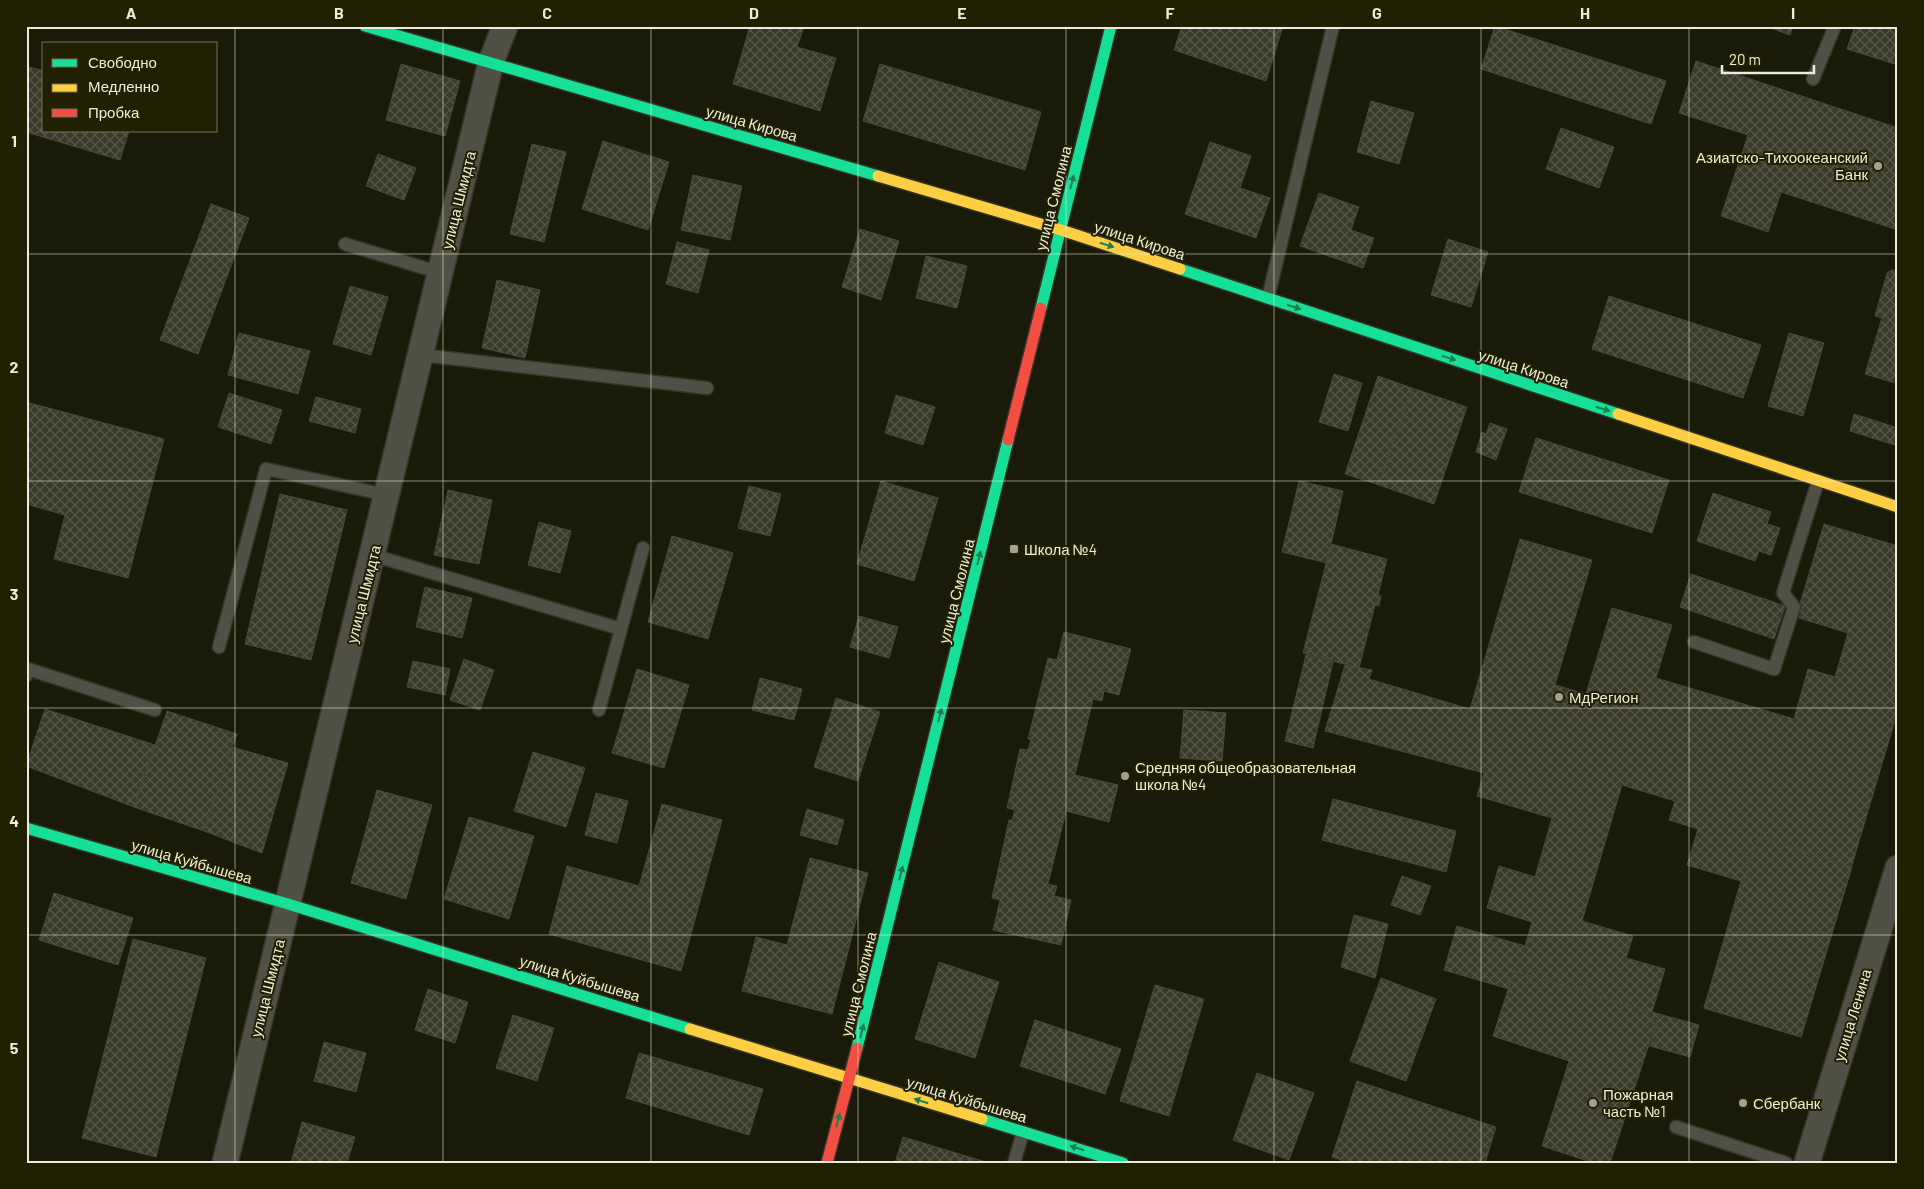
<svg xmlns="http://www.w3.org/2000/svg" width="1924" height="1189" viewBox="0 0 1924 1189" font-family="Barlow,sans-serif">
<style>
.building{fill:url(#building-cross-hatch);stroke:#484839}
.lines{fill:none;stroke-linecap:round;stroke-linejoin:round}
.lane-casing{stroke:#333328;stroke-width:15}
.street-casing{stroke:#333328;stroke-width:28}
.fast-casing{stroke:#333328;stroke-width:14}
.slow-casing{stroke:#333328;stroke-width:14}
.jam-casing{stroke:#333328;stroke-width:14}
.lane{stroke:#515044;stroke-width:12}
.street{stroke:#515044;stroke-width:25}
.fast{stroke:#16e098;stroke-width:11}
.slow{stroke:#ffcf43;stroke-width:11}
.jam{stroke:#f24e42;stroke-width:11}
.oneway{fill:#1c804d}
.grid{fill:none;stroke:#ececda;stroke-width:1;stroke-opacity:0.55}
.poi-dot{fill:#a2a291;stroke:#212002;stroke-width:2}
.labels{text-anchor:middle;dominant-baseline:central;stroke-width:4;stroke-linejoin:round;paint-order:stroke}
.street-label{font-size:15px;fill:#ececda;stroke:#212002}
.poi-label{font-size:15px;fill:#ececda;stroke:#212002;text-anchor:start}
.neatline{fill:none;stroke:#ececda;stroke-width:2}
.grid-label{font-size:16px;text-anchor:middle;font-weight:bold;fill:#ececda}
</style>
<defs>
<pattern id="building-cross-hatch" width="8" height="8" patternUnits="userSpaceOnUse" patternTransform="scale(1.25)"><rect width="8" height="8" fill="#3a3a2a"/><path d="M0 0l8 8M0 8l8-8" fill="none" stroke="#575748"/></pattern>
</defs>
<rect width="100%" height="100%" fill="#1a1a09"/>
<!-- building -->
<path class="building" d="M750 26H804L797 47 836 58 820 111 733 84Z
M1182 26H1283L1266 81 1174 50Z
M1495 26 1666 81 1651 124 1481 69Z
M1765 26H1793L1790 35Z
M1855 26H1898V65L1847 49Z
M1696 61 1898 128V230L1781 192 1768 232 1721 216 1748 135 1679 113Z
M401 64 460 81 445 136 386 120Z
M880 64 1041 112 1025 170 863 121Z
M26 66 44 71V131H129L120 160 26 132Z
M1371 101 1414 113 1399 164 1357 152Z
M1561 128 1614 147 1599 188 1546 169Z
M603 141 669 162 648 230 582 209Z
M1210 142 1251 156 1240 188 1270 198 1256 238 1185 214Z
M532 144 566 152 544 242 510 234Z
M378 154 416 168 404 200 366 186Z
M693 175 742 186 730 240 681 230Z
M1319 193 1359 207 1351 230 1374 238 1363 268 1300 246Z
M211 204 249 218 198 354 160 340Z
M860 229 899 241 881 300 842 287Z
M1448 239 1488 252 1471 307 1431 295Z
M677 242 709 250 698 293 666 284Z
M926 256 967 266 957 308 916 298Z
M1892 270 1898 272V384L1865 374 1882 318 1875 316 1887 273Z
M497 280 540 290 525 358 482 348Z
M350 286 388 297 371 355 333 344Z
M1609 296 1761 345 1743 398 1592 349Z
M239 333 310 351 298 394 228 375Z
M1789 333 1824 343 1803 416 1768 406Z
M1334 374 1362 383 1348 431 1319 422Z
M1378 376 1412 388 1379 485 1345 474Z
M1412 388 1467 407 1434 504 1379 485Z
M229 393 282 410 271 444 218 427Z
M896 395 935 407 923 445 885 433Z
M316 397 361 409 355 433 309 421Z
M26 402 164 439 128 578 54 559 65 515 26 504Z
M1854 414 1898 428V446L1850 431Z
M1490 423 1507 429 1496 460 1476 452 1482 432 1486 434Z
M1536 438 1669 480 1652 533 1519 492Z
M881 481 938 498 914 581 857 564Z
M1299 481 1343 491 1327 563 1282 552Z
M749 486 781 494 770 536 738 528Z
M448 490 492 500 479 564 434 555Z
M1713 493 1771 512 1767 524 1780 528 1771 555 1759 551 1755 561 1697 541Z
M280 494 347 510 311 660 245 644Z
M539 522 571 531 560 573 528 565Z
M1824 524 1898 546V710L1801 1037 1704 1008 1741 881 1687 865 1698 829 1669 820 1675 801 1622 785 1582 921 1633 936 1626 958 1665 969 1652 1012 1514 971 1509 989 1444 970 1457 926 1525 946 1532 922 1487 908 1499 866 1535 877 1552 818 1477 796 1484 773 1325 731 1345 665 1372 670 1369 679 1470 709 1520 539 1592 560 1555 685 1586 694 1612 608 1672 625 1656 678 1794 719 1808 669 1835 677 1848 633 1796 617Z
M672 536 733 553 708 639 648 622Z
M1331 544 1387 559 1378 595 1381 596 1379 606 1375 605 1359 668 1303 653Z
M1691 574 1785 606 1774 639 1680 607Z
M425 587 472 598 462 638 416 627Z
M859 616 898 627 889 658 850 647Z
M1064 632 1131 649 1119 695 1104 691 1102 701 1093 699 1075 775 1118 785 1109 822 1066 811 1048 884 1057 886 1054 896 1071 900 1061 945 993 930 1000 900 992 898 1009 820H1012L1015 810 1007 808 1020 749 1028 750 1031 740 1028 739 1048 658 1057 660Z
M1306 655 1333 662 1313 748 1285 741Z
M464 659 494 670 480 710 450 700Z
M413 661 450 669 445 695 407 687Z
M637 669 689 685 664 768 612 753Z
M760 678 802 689 794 720 752 710Z
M836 698 880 712 858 781 814 767Z
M45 709 155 745 134 807 26 766Z
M1184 710 1226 713 1222 761 1180 758Z
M167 711 237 734 204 831 134 807Z
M232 747 288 763 262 853 204 831Z
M533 752 585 768 566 827 514 811Z
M377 790 432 805 406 899 351 883Z
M596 793 628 801 617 843 585 835Z
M1333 799 1456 831 1446 872 1322 840Z
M662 804 722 820 681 971 549 934 567 866 639 886Z
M807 809 844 820 837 845 800 835Z
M469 817 534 836 509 919 444 899Z
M1758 836 1852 867 1801 1037 1704 1008Z
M810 858 868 873 832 1014 742 991 756 937 787 945Z
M1402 876 1431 886 1420 915 1391 905Z
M54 893 133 918 118 965 39 940Z
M1354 915 1388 924 1375 978 1341 967Z
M133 939 206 958 156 1157 82 1138Z
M939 962 999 982 975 1058 915 1039Z
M1514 971 1659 1014 1610 1163H1594L1542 1146 1569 1061 1493 1036Z
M1381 978 1436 999 1406 1081 1350 1061Z
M1155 985 1204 999 1169 1116 1120 1101Z
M428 989 468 1002 455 1043 415 1030Z
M1659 1014 1699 1025 1690 1057 1650 1046Z
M513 1015 554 1028 537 1081 496 1068Z
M1035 1020 1121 1049 1105 1094 1020 1066Z
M324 1042 366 1053 356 1092 314 1081Z
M639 1053 763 1089 749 1135 626 1098Z
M1257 1073 1314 1093 1289 1160 1233 1140Z
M1357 1081 1496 1127 1485 1163H1349L1332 1157Z
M302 1122 355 1137 347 1163H291Z
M903 1137 986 1162V1163H895Z"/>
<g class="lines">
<!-- lane casing -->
<g class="lane-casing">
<path id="lane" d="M1813 79 1835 26
M345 244 441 273
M1268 298 1333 26
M421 355 707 388
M372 555 621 629 643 548
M1694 642 1774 669 1794 607 1783 593 1818 481
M219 647 266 469 387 495
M26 676 28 669 155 710
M599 710 621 629
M1676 1127 1786 1163
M1014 1163 1023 1132"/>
</g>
<!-- street casing -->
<g class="street-casing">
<path id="street" d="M225 1163 491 62 505 26
M1807 1163 1898 868"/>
</g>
<!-- fast casing -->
<g class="fast-casing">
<path id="fast" d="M365 26 878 176
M1180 269 1618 414
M1041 308 1111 26
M26 828 288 904 690 1029
M857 1048 1008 440
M982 1119 1123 1163"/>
</g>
<!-- slow casing -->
<g class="slow-casing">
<path id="slow" d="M878 176 1061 230 1180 269
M1618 414 1898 507
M690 1029 982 1119"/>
</g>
<!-- jam casing -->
<g class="jam-casing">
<path id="jam" d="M1008 440 1041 308
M827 1163 857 1048"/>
</g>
<!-- lane -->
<use href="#lane" class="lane"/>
<!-- street -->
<use href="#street" class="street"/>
<!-- fast -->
<use href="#fast" class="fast"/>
<!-- slow -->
<use href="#slow" class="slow"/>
<!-- jam -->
<use href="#jam" class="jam"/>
</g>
<!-- one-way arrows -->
<defs><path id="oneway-solid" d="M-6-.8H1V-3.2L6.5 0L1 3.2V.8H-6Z" transform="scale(1.25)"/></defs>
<g class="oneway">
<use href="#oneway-solid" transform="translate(1072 182) rotate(-76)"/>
<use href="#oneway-solid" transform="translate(1107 245) rotate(18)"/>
<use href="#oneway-solid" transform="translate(1294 307) rotate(18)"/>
<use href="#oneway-solid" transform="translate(1449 358) rotate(18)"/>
<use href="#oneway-solid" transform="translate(1603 409) rotate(18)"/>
<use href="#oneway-solid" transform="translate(979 558) rotate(-76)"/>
<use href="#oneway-solid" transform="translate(940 715) rotate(-76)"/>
<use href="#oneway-solid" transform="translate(901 873) rotate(-76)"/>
<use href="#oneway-solid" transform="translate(862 1031) rotate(-76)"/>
<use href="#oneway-solid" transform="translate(921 1101) rotate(-163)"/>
<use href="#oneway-solid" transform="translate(838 1120) rotate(-76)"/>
<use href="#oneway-solid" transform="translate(1077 1148) rotate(-163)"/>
</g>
<!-- grid -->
<path class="grid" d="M235 26V1163M443 26V1163M651 26V1163M858 26V1163M1066 26V1163M1274 26V1163M1481 26V1163M1689 26V1163M26 254H1898M26 481H1898M26 708H1898M26 935H1898"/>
<!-- markers -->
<g class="poi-dot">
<circle cx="1878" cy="166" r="5"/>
<rect x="1009" y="544" width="10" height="10" rx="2.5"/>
<circle cx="1559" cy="697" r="5"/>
<circle cx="1125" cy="776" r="5"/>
<circle cx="1593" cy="1103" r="5"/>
<circle cx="1743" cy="1103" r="5"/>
</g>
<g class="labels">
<!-- street labels -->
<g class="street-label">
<text transform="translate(752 123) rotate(16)">улица Кирова</text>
<text transform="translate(1053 198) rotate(-76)">улица Смолина</text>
<text transform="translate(458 200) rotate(-76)">улица Шмидта</text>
<text transform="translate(1140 240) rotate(18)">улица Кирова</text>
<text transform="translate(1524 368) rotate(18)">улица Кирова</text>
<text transform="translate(956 591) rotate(-76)">улица Смолина</text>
<text transform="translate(363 594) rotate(-76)">улица Шмидта</text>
<text transform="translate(192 861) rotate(16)">улица Куйбышева</text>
<text transform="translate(580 978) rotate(17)">улица Куйбышева</text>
<text transform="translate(858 984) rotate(-76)">улица Смолина</text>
<text transform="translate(267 988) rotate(-76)">улица Шмидта</text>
<text transform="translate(1852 1015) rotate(-73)">улица Ленина</text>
<text transform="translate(967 1099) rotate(17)">улица Куйбышева</text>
</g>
<!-- poi labels -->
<g class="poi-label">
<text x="1868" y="157" text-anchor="end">Азиатско-Тихоокеанский<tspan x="1868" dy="17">Банк</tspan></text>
<text x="1024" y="549">Школа №4</text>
<text x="1569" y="697">МдРегион</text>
<text x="1135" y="767">Средняя общеобразовательная<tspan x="1135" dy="17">школа №4</tspan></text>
<text x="1603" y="1094">Пожарная<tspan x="1603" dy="17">часть №1</tspan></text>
<text x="1753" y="1103">Сбербанк</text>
</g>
</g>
<!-- border -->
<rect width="1924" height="1189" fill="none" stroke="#212002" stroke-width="55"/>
<!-- legend -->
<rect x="42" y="42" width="175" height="90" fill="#212002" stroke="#727258"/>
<rect x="52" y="59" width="25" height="8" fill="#16e098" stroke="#727258"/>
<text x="88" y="68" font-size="15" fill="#ececda">Свободно</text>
<rect x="52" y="84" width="25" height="8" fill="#ffcf43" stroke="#727258"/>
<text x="88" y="92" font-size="15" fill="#ececda">Медленно</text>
<rect x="52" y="109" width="25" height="8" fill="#f24e42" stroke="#727258"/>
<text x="88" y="118" font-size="15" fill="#ececda">Пробка</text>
<!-- scale -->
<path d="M1722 65v8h92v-8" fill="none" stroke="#ececda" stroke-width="2.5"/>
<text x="1729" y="65" font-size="15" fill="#ececda" stroke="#212002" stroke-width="4" paint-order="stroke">20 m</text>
<rect x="28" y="28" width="1868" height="1134" class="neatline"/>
<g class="grid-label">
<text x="131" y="19">A</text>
<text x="339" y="19">B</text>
<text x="547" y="19">C</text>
<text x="754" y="19">D</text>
<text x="962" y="19">E</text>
<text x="1170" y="19">F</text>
<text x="1377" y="19">G</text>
<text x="1585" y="19">H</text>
<text x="1793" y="19">I</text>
<text x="14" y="147">1</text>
<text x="14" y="373">2</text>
<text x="14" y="600">3</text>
<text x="14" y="827">4</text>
<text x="14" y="1054">5</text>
</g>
</svg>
